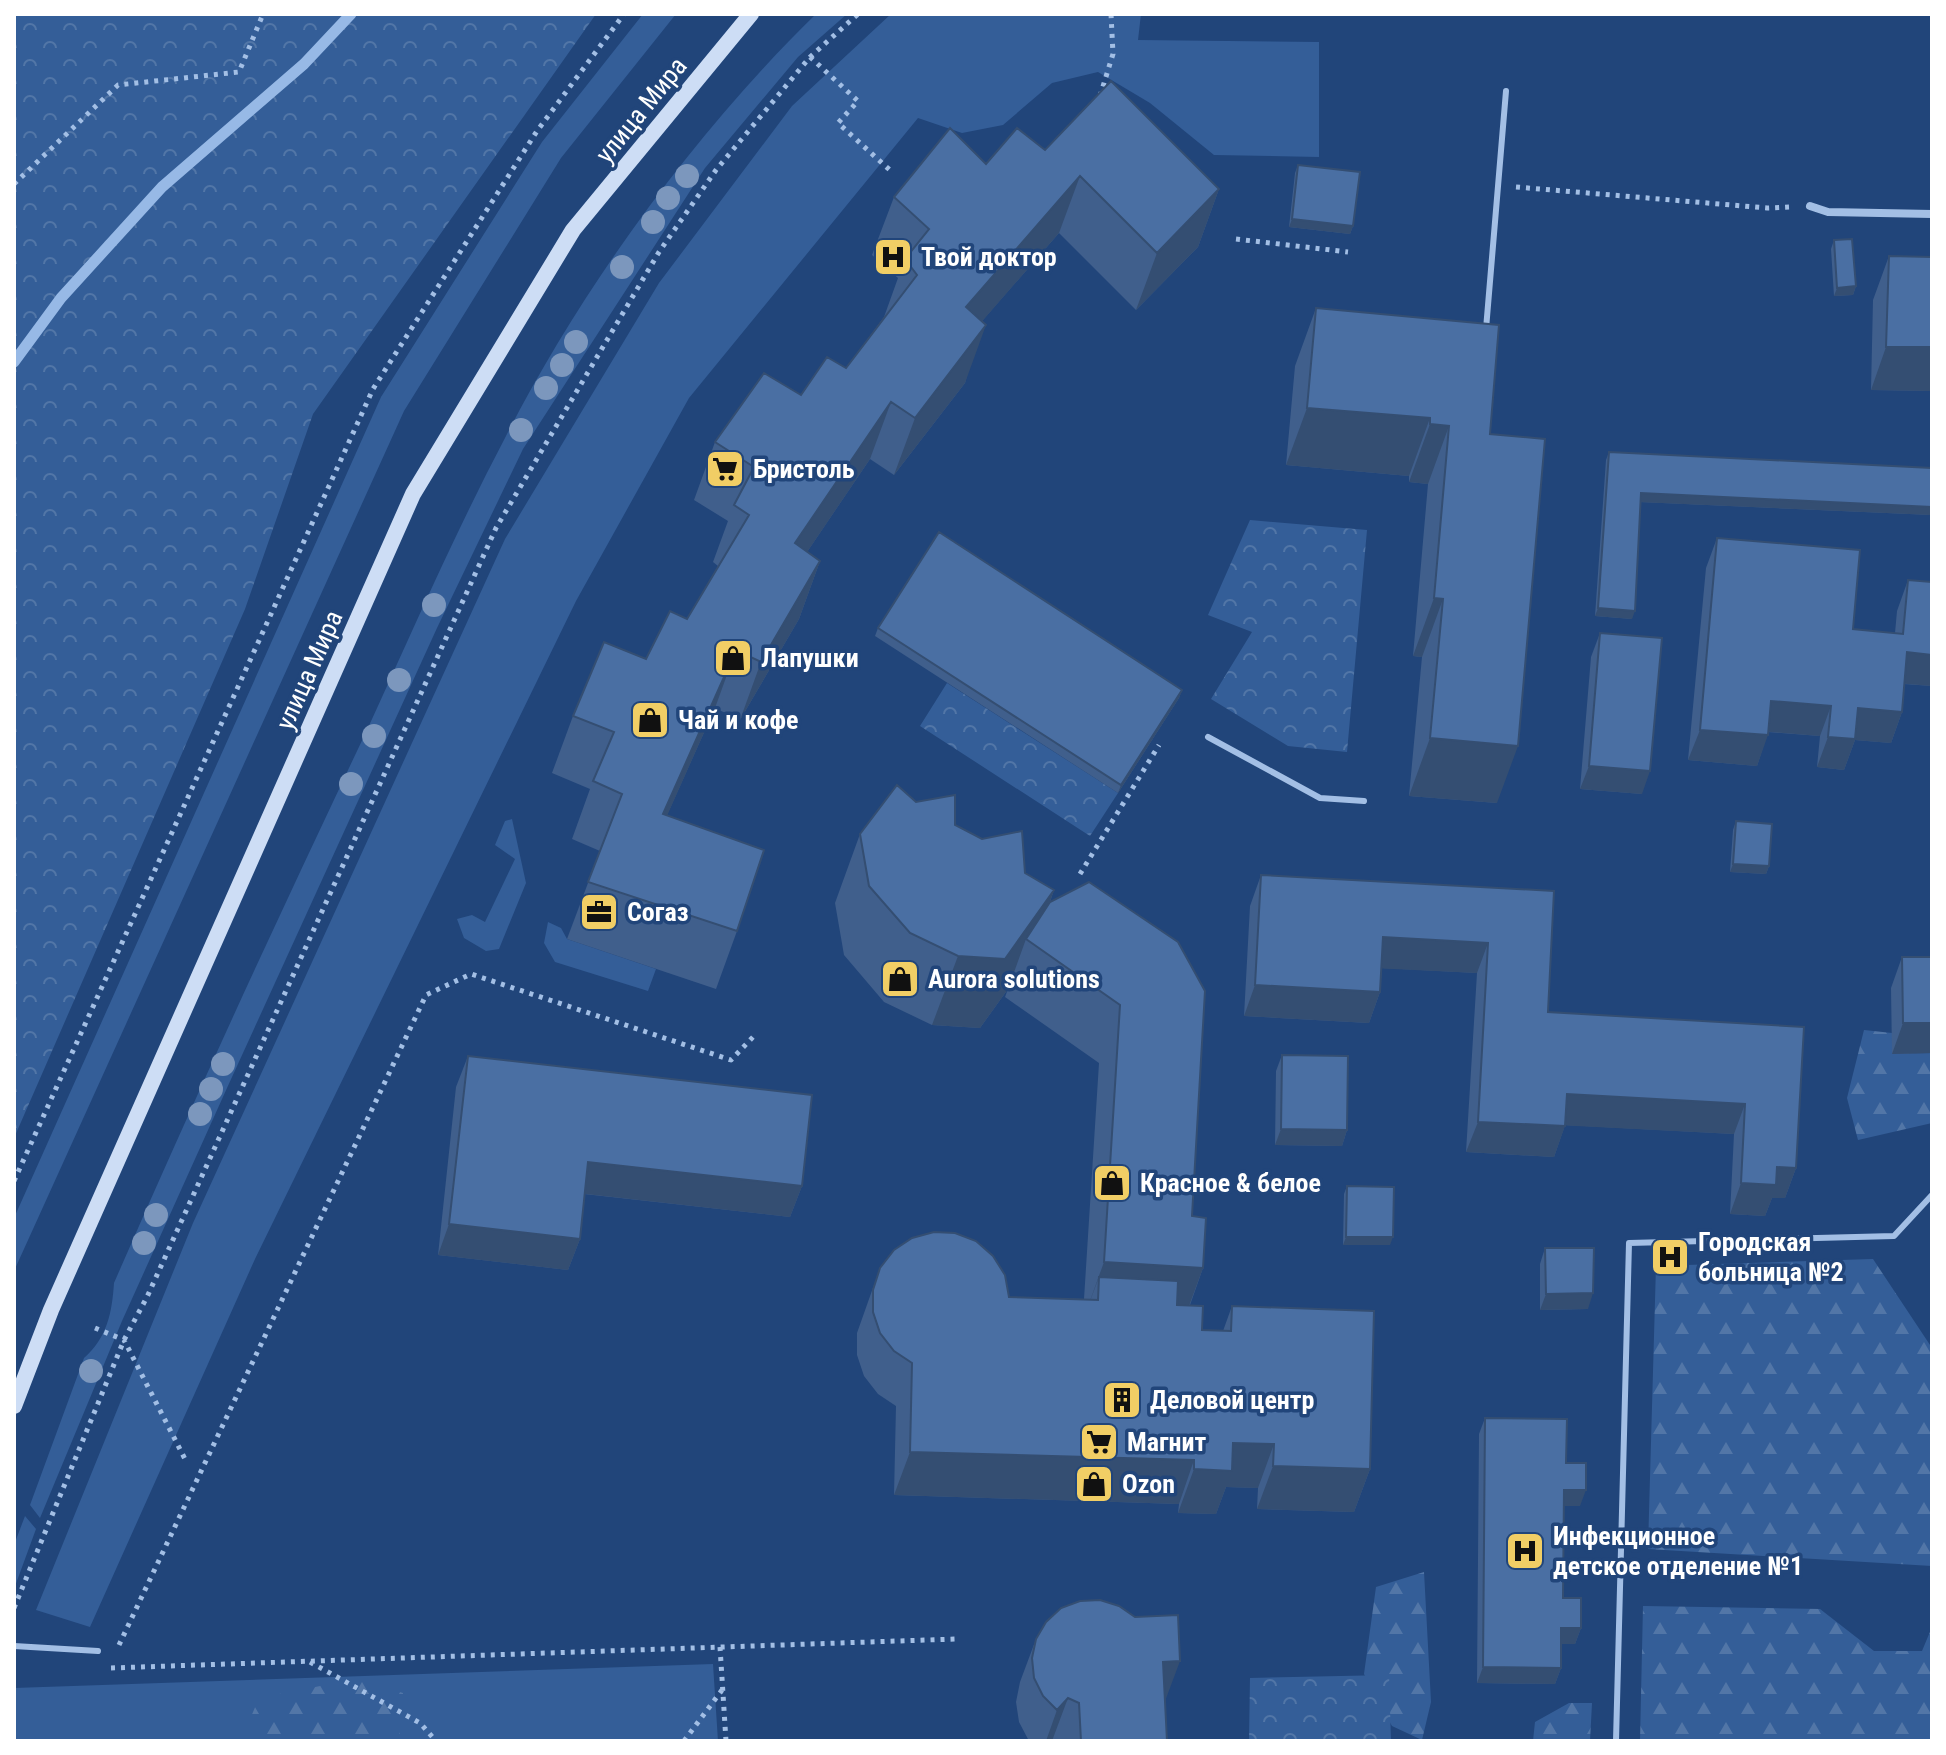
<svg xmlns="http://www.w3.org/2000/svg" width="1946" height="1755" viewBox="0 0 1946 1755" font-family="'Roboto Condensed',sans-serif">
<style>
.green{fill:#345e98}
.forest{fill:url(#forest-firs)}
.park{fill:url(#park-crowns)}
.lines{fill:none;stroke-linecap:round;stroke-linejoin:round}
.stream{stroke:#97b9e6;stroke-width:11}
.path{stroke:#a3bfe5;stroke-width:5;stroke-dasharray:4 6;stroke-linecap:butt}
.lane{stroke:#a3bfe5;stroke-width:6}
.street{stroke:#a3bfe5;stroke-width:8}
.secondary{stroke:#cdddf5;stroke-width:16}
.tree{fill:#7c97bd}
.wall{fill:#405f8c}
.shaded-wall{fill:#344e72}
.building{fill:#4a6fa3;stroke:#344e72;stroke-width:2}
.labels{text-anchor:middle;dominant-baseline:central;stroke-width:7;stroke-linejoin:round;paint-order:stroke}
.street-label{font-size:26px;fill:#fff;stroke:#21457a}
.poi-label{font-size:26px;font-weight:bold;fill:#fff;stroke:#21457a;text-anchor:start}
</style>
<defs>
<pattern id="forest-firs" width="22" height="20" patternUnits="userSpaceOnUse" patternTransform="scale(2)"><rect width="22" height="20" fill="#345e98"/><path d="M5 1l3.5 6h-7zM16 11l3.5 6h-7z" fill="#5276a7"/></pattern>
<pattern id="park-crowns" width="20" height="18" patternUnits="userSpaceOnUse" patternTransform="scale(2)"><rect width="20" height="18" fill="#345e98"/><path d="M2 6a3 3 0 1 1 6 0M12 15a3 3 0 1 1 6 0" fill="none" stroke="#5276a7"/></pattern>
</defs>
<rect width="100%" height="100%" fill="#21457a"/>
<!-- green -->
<path class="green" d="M643 14H676L561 158 404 411 14 1271V1218L381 397 542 142Z
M816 14H847L798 57 705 168 523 449 437 628 227 1088 122 1321 40 1518 30 1505 84 1358C107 1338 112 1313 114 1283 195 1097 280 913 367 730 412 632 455 533 505 438 582 287 695 132 816 14Z
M891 14H1141L1138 40 1319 42V157L1214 155 1150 103 1098 72 1052 83 1003 125 962 133 918 118 689 398 576 601 255 1259 90 1627 36 1610 193 1223 505 539 659 283 792 106Z
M512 819 526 883 499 949 486 951 464 938 457 919 472 915 485 922 515 859 495 845 505 821Z
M548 922 561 928 567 939 656 969 648 991 555 962 544 943Z
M25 1516 36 1529 14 1589V1545Z
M713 1664 718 1741H14V1688Z"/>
<!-- forest -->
<path class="forest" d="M1864 1030 1892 1033V1054L1932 1053V1123L1858 1140 1847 1098Z
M1873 1259 1932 1348V1566L1648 1549 1656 1266Z
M1424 1572 1431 1702 1422 1740 1392 1726 1364 1674 1376 1587Z
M1643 1606 1820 1609 1874 1651H1922L1932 1627V1741H1640Z
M356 1679 403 1693 399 1741H247L245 1731 259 1698Z
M1569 1703H1592L1590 1741H1533L1535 1722Z"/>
<!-- park -->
<path class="park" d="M14 14H596L313 414 245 609 14 1138Z
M1250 520 1367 530 1347 752 1288 746 1211 699 1252 632 1208 615Z
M947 683 1118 793 1090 836 920 726Z
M1389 1675 1391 1741H1249L1250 1678Z"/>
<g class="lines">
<!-- stream -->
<path class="stream" d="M14 362 61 298 162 187 304 64 351 14"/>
<!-- path -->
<path class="path" d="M810 57 858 101 838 123 892 172
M1100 96 1113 54 1111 14
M14 184 118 85 239 72 263 14
M1516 187 1767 208 1789 207
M1236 239 1348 252
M1080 874 1159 745
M14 1181 373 389 537 131 624 14
M95 1328 124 1340 186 1461
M14 1608 124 1340 147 1297 496 528 659 252 716 170 810 57 858 14
M119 1645 426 995 471 974 731 1060 753 1037
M720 1647 726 1741
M310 1662 420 1723 436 1741
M111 1668 956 1639
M684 1741 722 1690"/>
<!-- lane -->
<path class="lane" d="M1486 329 1506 91
M1208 737 1320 798 1364 801
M14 1646 98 1651
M1616 1741 1629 1243 1894 1236 1932 1195"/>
<!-- street -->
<path class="street" d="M1810 206 1828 212 1932 214"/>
<!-- secondary -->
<path class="secondary" d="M14 1406 51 1310 413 494 573 230 751 14"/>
</g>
<!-- trees -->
<g class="tree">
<circle cx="687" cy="176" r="12"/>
<circle cx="668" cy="198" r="12"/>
<circle cx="653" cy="222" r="12"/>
<circle cx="622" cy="267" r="12"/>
<circle cx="576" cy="342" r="12"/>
<circle cx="562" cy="365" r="12"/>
<circle cx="546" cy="388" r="12"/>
<circle cx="521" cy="430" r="12"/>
<circle cx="434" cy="605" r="12"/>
<circle cx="399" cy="680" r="12"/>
<circle cx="374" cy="736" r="12"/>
<circle cx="351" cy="784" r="12"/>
<circle cx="223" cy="1064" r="12"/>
<circle cx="211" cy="1089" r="12"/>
<circle cx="200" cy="1114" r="12"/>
<circle cx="156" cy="1215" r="12"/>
<circle cx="144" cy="1243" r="12"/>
<circle cx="91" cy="1371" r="12"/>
</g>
<!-- wall -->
<path class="wall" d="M1045 150 1219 189 1198 247 1136 310 1059 233 982 321 965 383 894 475 870 459 807 552 820 561 799 619 740 720 715 708 667 815 737 931 716 989 567 939 600 851 572 839 590 789 552 773 573 716 646 659 687 619 718 566 713 562 728 521 694 500 715 442 801 395 846 368 884 317 898 278 872 255 894 197 986 164Z
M1298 165 1353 226 1350 234 1289 227 1295 173Z
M1834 240 1856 286 1853 295 1834 296 1831 249Z
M1889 256 1932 257V391L1871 390 1873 300Z
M1316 308 1490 434 1497 803 1409 796 1422 657 1413 656 1428 484 1409 482V476L1286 465 1295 366Z
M1609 452 1932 515 1640 502 1632 619 1595 616 1606 460Z
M1717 538 1853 629 1895 633 1897 611 1908 580 1932 686 1904 684 1902 712 1891 743 1855 740 1844 770 1817 767 1820 736 1768 732 1757 766 1688 760 1706 568Z
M878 628 1182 690 1179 698 1118 793 875 636Z
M1600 633 1642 794 1580 789 1591 657Z
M916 802 955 825 1025 873 1054 890 1050 902 1089 882 1192 1216 1203 1268 1190 1305 1202 1330 1223 1331 1232 1306 1370 1469 1354 1512 1257 1509 1258 1488 1226 1487 1216 1514 1178 1513 1179 1504 894 1495 896 1406 878 1394 864 1376 857 1355V1333L880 1268 1009 1297 1084 1299 1099 1063 1005 997 1008 989 980 1028 932 1025 884 1002 844 955 835 903 860 834Z
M1736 821 1769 866 1766 874 1730 872 1733 830Z
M1261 875 1554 891 1548 1012 1804 1027 1796 1168 1785 1198H1772L1765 1216 1730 1214 1734 1134 1565 1125 1554 1157 1466 1152 1477 973 1382 968 1380 992 1369 1023 1244 1016 1250 906Z
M1902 957H1932V1053L1892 1054 1891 988Z
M1282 1055 1347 1130 1342 1146 1275 1145 1276 1071Z
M468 1056 802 1186 790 1217 584 1194 580 1239 568 1270 438 1255 456 1087Z
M1347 1186 1390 1245H1343L1344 1194Z
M1545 1248 1588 1309 1540 1310V1264Z
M1485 1418 1566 1463 1580 1506H1564L1563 1598 1581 1628 1575 1644H1561V1668L1555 1684 1477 1683 1479 1434Z
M1036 1639 1165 1702 1167 1741H1029L1019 1722 1016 1702 1020 1682Z"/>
<!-- shaded-wall -->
<path class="shaded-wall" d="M1080 176 1059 233 945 364 966 307Z
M1219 189 1198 247 1136 310 1157 253Z
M1292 219 1353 226 1350 234 1289 227Z
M1856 286 1853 295 1834 296 1837 288Z
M986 325 965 383 894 475 915 418Z
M1886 347H1932V391L1871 390Z
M891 402 870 459 774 601 795 543Z
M1307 408 1430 418 1409 476 1286 465Z
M1430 424 1449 426 1428 484 1409 482Z
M1641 493 1932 507V515L1638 502Z
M820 561 799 619 740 720 761 662Z
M1434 598 1443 599 1422 657 1413 656Z
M1598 608 1635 611 1632 619 1595 616Z
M736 650 715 708 642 872 663 814Z
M1907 652 1932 655V686L1896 683Z
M1182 690 1179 698 1118 793 1121 785Z
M1771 701 1831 706 1820 736 1760 731Z
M1858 708 1902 712 1891 743 1855 740 1844 770 1817 767 1828 737Z
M1700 730 1768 735 1757 766 1688 760Z
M1430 738 1518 746 1497 803 1409 796Z
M1589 766 1650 771 1642 794 1580 789Z
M1733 864 1769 866 1766 874 1730 872Z
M1054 890 1035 945 1026 939 1008 989 980 1028 932 1025 958 956Z
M1383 937 1488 943 1477 973 1372 968Z
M1255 985 1380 992 1369 1023 1244 1016Z
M1903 1023H1932V1053L1892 1054Z
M1567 1094 1745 1104 1734 1134 1556 1125Z
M1478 1122 1565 1126 1554 1157 1466 1152Z
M1281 1129 1347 1130 1342 1146 1275 1145Z
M588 1162 802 1186 790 1217 577 1193Z
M1777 1167 1796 1168 1785 1198H1772L1765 1216 1730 1214 1741 1183Z
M449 1224 580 1239 568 1270 438 1255Z
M1346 1237H1393L1390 1245H1343Z
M1104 1262 1203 1268 1182 1325 1099 1277 1083 1320Z
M1593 1293 1588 1309 1540 1310 1546 1294Z
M1233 1443 1274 1444 1258 1488 1226 1487 1216 1514 1178 1513 1194 1469Z
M910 1452 1194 1460 1179 1504 894 1495Z
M1273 1466 1370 1469 1354 1512 1257 1509Z
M1564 1490H1586L1580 1506H1558Z
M1561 1628H1581L1575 1644H1556Z
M1180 1661 1164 1704 1163 1662Z
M1483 1667 1561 1668 1555 1684 1477 1683Z
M1068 1698 1052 1741H1046L1057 1710Z"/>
<!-- building -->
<path class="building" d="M1111 81 1219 189 1157 253 1080 176 966 307 986 325 915 418 891 402 795 543 820 561 761 662 736 650 663 814 764 850 737 931 588 882 622 794 593 781 614 732 573 716 604 642 646 659 670 611 687 619 749 515 734 505 754 467 715 442 764 373 801 395 827 357 846 368 917 275 905 259 929 229 894 197 950 128 986 164 1017 128 1045 150Z
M1298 165 1360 172 1353 226 1292 219Z
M1852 239 1856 286 1837 288 1834 240Z
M1889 256 1932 257V347H1886Z
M1316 308 1499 325 1490 434 1545 439 1518 746 1430 738 1443 599 1434 598 1449 426 1430 424V418L1307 408Z
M1609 452 1932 468V507L1641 493 1635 611 1598 608Z
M939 532 1182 690 1121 785 878 628Z
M1717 538 1860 550 1853 629 1903 634 1908 580 1932 582V655L1907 652 1902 712 1858 708 1855 739 1828 737 1831 706 1771 701 1768 735 1700 730Z
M1600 633 1662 638 1650 771 1589 766Z
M897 785 916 802 955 795V825L982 839 1022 831 1025 873 1054 890 1005 959 958 956 910 933 869 886 860 834Z
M1736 821 1772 824 1769 866 1733 864Z
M1261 875 1554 891 1548 1012 1804 1027 1796 1168 1777 1167 1776 1185 1741 1183 1745 1104 1567 1094 1565 1126 1478 1122 1488 943 1383 937 1380 992 1255 985Z
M1089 882 1178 942 1205 991 1192 1216 1206 1218 1203 1268 1104 1262 1120 1005 1026 939 1050 902Z
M1902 957H1932V1023H1903Z
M1282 1055 1348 1056 1347 1130 1281 1129Z
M468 1056 812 1095 802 1186 588 1162 580 1239 449 1224Z
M1347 1186 1394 1187 1393 1237H1346Z
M934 1232 955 1233 976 1241 993 1256 1005 1275 1009 1297 1098 1300 1099 1277 1178 1281 1177 1305 1203 1306 1202 1330 1231 1331 1232 1306 1374 1311 1370 1469 1273 1466 1274 1444 1233 1443 1232 1471 1194 1469V1460L910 1452 912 1363 894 1351 880 1333 873 1312V1290L880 1268 894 1250 912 1238Z
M1545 1248H1594L1593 1293 1546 1294Z
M1485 1418 1567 1419 1566 1463H1586V1490H1564L1563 1598H1581V1628H1561V1668L1483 1667Z
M1100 1600 1119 1606 1135 1617 1178 1615 1180 1661 1163 1662 1167 1741H1081L1079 1703 1068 1698 1057 1710 1043 1696 1034 1678 1032 1658 1036 1639 1046 1622 1061 1608 1080 1601Z"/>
<!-- icons -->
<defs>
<g id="hospital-square" transform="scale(2)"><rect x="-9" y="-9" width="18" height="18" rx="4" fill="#f1ce65" stroke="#21457a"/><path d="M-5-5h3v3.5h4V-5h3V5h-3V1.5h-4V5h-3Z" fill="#111"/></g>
<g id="supermarket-square" transform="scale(2)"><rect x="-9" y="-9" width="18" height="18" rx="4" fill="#f1ce65" stroke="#21457a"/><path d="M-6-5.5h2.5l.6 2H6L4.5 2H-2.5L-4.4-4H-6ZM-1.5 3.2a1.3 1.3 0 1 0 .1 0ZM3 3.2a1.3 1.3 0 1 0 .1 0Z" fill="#111"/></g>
<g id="shop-square" transform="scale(2)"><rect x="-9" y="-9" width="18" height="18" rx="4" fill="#f1ce65" stroke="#21457a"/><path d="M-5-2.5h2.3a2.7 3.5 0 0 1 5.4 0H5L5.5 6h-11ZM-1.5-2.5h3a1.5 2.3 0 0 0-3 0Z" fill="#111"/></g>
<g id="office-square" transform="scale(2)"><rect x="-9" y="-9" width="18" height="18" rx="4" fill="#f1ce65" stroke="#21457a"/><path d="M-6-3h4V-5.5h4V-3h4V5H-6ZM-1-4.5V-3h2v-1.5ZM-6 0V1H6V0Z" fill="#111"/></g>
<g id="building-square" transform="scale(2)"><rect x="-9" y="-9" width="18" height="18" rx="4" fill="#f1ce65" stroke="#21457a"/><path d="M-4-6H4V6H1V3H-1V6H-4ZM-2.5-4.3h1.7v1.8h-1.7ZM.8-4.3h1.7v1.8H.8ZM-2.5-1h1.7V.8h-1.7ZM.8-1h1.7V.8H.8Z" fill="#111"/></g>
</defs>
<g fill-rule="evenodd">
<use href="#hospital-square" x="893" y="257"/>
<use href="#supermarket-square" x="725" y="469"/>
<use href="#shop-square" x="733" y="658"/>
<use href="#shop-square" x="650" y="720"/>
<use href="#office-square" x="599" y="912"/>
<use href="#shop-square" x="900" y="979"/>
<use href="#shop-square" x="1112" y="1183"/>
<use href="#hospital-square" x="1670" y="1257"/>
<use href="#building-square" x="1122" y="1400"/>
<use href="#supermarket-square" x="1099" y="1442"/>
<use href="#shop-square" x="1094" y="1484"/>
<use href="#hospital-square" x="1525" y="1551"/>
</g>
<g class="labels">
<!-- street labels -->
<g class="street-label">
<text transform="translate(641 110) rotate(-51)">улица Мира</text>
<text transform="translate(309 670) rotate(-66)">улица Мира</text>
</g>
<!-- poi labels -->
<g class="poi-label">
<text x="921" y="257">Твой доктор</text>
<text x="753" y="469">Бристоль</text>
<text x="761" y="658">Лапушки</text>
<text x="678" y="720">Чай и кофе</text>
<text x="627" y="912">Согаз</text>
<text x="928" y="979">Aurora solutions</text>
<text x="1140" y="1183">Красное &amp; белое</text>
<text x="1698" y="1242">Городская<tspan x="1698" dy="30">больница №2</tspan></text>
<text x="1150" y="1400">Деловой центр</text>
<text x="1127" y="1442">Магнит</text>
<text x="1122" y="1484">Ozon</text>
<text x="1553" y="1536">Инфекционное<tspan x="1553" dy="30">детское отделение №1</tspan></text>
</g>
</g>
<!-- border -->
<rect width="1946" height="1755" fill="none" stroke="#ffffff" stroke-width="32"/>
</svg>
